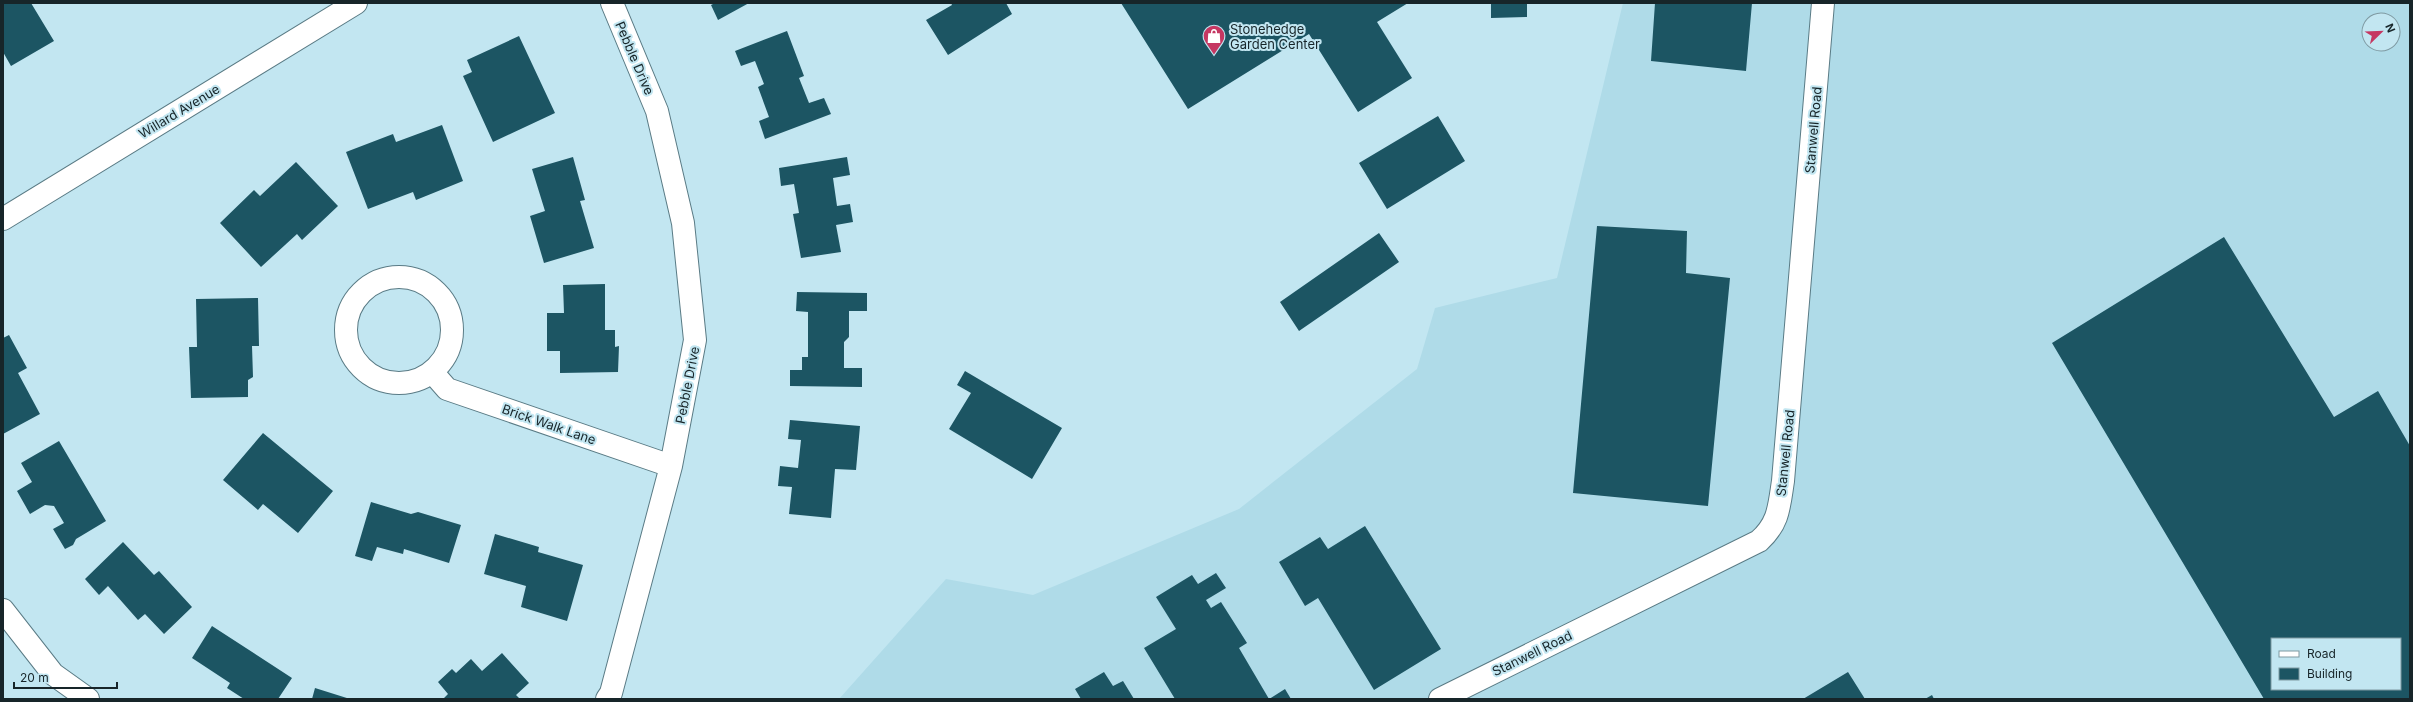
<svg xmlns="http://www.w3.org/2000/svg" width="2413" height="702" viewBox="0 0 2413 702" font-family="Inter,sans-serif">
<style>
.built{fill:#afdbe8;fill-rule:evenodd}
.building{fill:#1c5563;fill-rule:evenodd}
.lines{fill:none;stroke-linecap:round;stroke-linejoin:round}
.street-casing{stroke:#5a7b85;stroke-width:24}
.secondary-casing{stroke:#5a7b85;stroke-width:24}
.street{stroke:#fff;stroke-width:22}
.secondary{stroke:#fff;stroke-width:22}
.labels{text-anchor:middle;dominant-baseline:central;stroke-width:4;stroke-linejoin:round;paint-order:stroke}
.poi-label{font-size:13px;fill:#172529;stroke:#c2e6f1;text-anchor:start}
.street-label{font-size:13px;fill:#172529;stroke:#c2e6f1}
</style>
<rect width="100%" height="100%" fill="#c2e6f1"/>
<!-- built -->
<path class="built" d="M1623 3H2410V699H839L946 579 1033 595 1239 509 1417 369 1435 308 1557 278ZM2369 20H2393V44H2369ZM2272 639H2400V689H2272Z"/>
<!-- building -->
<path class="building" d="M3 3H31L54 41 11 66 3 52Z
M715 3H749L718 20 711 5Z
M951 3H1006L1012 14 948 55 926 20 952 5Z
M1121 3H1408L1377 22 1412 78 1358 112 1309 34 1188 109Z
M1491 3H1527V17L1491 18Z
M1655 3H1752L1746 71 1651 61Z
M787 31 804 76 799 78 809 103 824 98 831 114 765 139 759 121 769 117 758 87 764 84 755 61 741 66 735 51Z
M519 36 555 113 493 142 463 76 472 72 467 60Z
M1438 116 1465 161 1387 209 1359 163Z
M442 125 463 181 416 200 413 192 368 209 346 152 393 134 396 142Z
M573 157 585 200 580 201 594 248 544 263 530 216 545 211 532 169Z
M847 157 850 175 833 178 837 206 850 204 853 222 836 225 841 252 801 258 793 214 799 213 794 184 781 186 779 168Z
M296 162 338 206 302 240 297 234 261 267 220 223 254 190 260 196Z
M1597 226 1687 231 1686 273 1730 278 1708 506 1573 493Z
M1379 233 1399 262 1299 331 1280 302Z
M2224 237 2334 417 2378 391 2410 446V699H2264L2052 343ZM2272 639H2400V689H2272Z
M605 284V330H615V347L619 346 618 372 560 373V351H547V313H564L563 285Z
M797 292 867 293V311H849V337L844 342V368H862V387L790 386V370H802V357H808V312L796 311Z
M258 298 259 346H252L253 377 248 380V397L191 398 189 347H197L196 299Z
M9 335 27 368 18 373 40 414 3 434V338Z
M965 371 1062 428 1032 479 949 429 971 393 957 385Z
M790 420 860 426 856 470 835 469 831 518 789 514 792 487 778 486 780 466 798 468 801 440 788 439Z
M263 433 333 491 298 533 263 504 258 510 223 480Z
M59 441 106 521 76 539 73 545 65 549 53 529 64 523 54 506 45 505 30 514 17 491 32 482 21 463Z
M371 502 411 514 418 512 461 525 449 563 404 549 403 554 377 547 372 561 355 556Z
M1365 526 1441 649 1374 690 1318 598 1305 606 1279 562 1320 537 1328 549Z
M495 534 539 547 538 552 583 565 567 621 521 607 526 586 484 574Z
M123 542 154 575 159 571 192 607 164 634 145 614 138 620 108 586 99 595 85 579Z
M1216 573 1226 588 1206 600 1211 608 1221 602 1247 643 1239 648 1269 699 1285 689 1291 699H1175L1144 648 1176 629 1156 597 1192 575 1198 584Z
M212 626 292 678 278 699H244L227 688 230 683 192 658Z
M502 653 529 683 516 695 520 699H443L448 694 438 682 452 669 456 673 471 659 482 671Z
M1104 672 1113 686 1123 681 1134 699H1081L1075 689Z
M1848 672 1865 699H1803Z
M315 688 350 699H312Z
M1932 695 1934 699H1925Z"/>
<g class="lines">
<!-- street casing -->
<g class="street-casing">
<path id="street" d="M346 330a53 53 0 1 1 106 0a53 53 0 1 1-106 0Z
M433 373 447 389 671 466
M3 610 53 674 88 699
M607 699 611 693 671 466 695 340 683 223 657 111 612 3
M1440 699 1759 541C1779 523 1779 507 1783 481L1823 3"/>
</g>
<!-- secondary casing -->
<g class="secondary-casing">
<path id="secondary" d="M3 219 356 3"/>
</g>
<!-- street -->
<use href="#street" class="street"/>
<!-- secondary -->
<use href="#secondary" class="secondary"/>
</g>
<!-- icons -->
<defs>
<g id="shop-pin" transform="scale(1.15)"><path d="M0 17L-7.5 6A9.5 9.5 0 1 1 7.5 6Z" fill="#c53762" stroke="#c2e6f1"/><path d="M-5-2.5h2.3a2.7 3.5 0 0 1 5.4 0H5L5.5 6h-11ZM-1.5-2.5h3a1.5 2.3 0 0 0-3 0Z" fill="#fff"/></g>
</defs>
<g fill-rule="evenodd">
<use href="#shop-pin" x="1214" y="36"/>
</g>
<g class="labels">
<!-- poi labels -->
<g class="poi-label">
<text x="1230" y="29">Stonehedge<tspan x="1230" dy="15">Garden Center</tspan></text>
</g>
<!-- street labels -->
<g class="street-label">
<text transform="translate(635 58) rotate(67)">Pebble Drive</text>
<text transform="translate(179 111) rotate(-31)">Willard Avenue</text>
<text transform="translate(1813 130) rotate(-85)">Stanwell Road</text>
<text transform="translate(687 385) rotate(-79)">Pebble Drive</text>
<text transform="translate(549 424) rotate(19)">Brick Walk Lane</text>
<text transform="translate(1785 453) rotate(-84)">Stanwell Road</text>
<text transform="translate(1532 653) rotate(-26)">Stanwell Road</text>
</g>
</g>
<!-- border -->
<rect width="2413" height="702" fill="none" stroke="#172529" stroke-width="8"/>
<!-- legend -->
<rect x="2271" y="638" width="130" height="52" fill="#c2e6f1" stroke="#7e99a1"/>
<rect x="2279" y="651" width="20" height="6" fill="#ffffff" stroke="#7e99a1"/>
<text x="2307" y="658" font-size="12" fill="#172529">Road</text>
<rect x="2279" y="668" width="20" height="12" fill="#1c5563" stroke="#7e99a1"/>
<text x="2307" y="678" font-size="12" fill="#172529">Building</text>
<!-- north arrow -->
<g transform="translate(2381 32) rotate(67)"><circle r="19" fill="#c2e6f1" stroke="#7e99a1"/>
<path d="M0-3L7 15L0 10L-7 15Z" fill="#c53762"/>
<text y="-6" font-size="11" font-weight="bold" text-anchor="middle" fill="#172529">N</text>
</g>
<!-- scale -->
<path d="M14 682v6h103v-6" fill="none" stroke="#172529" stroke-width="2"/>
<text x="20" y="682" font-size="12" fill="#172529" stroke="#c2e6f1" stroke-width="3" paint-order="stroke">20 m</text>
</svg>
